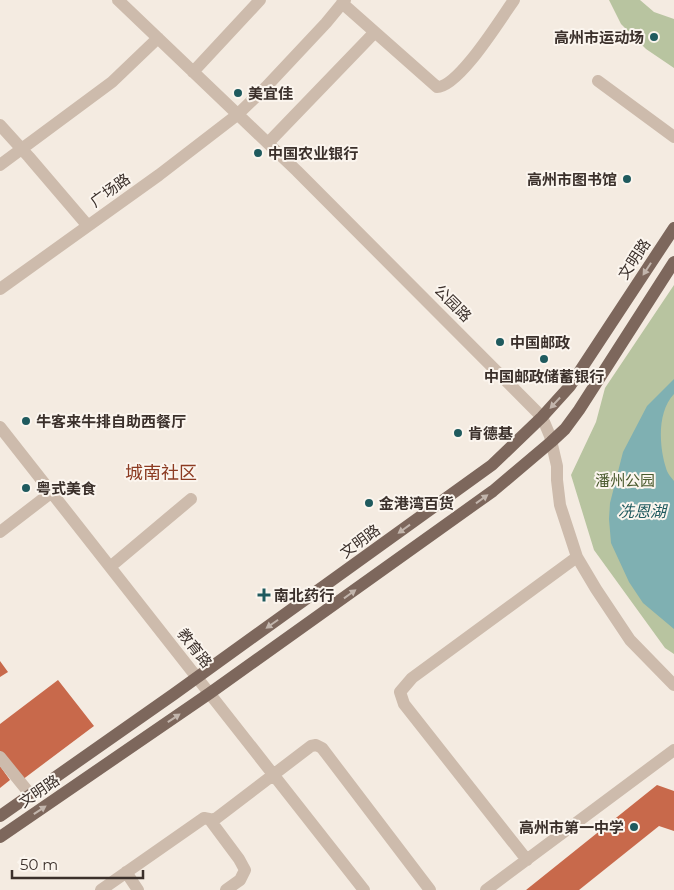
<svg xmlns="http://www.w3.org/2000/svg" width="674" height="890" viewBox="0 0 674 890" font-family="Montserrat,'Noto Sans SC',sans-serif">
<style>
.green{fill:#b8c4a0}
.water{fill:#7fb0b2}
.building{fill:#c8694b}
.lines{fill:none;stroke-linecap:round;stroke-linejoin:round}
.minor{stroke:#cdbbac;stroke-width:12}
.major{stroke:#7d675c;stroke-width:12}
.oneway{fill:#c2b5ac}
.poi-dot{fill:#1f5a5e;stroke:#fbf5ee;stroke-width:2}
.labels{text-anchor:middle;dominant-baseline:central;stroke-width:4;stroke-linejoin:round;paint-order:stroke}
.poi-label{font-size:15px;font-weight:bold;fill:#3b302b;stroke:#fbf5ee;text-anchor:start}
.street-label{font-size:15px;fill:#3b302b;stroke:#fbf5ee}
.park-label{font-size:15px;fill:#4a5a2e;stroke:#fbf5ee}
.water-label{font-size:16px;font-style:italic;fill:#1f5a5e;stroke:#fbf5ee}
.quarter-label{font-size:18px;fill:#8c3b22;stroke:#fbf5ee}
</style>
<rect width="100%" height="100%" fill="#f4ebe1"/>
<!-- green -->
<path class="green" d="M609 0H640L654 12 674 19V68L646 49 621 24Z
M674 285V654L665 648 594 550 571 475 596 422 605 388Z"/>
<!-- water -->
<path class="water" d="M674 379V394C657 412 659 446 666 468 667 473 671 477 674 481V629L643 603 629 582 611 543 609 519 610 503 623 452 647 406Z"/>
<!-- building -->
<path class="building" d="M0 661 8 672 0 677Z
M58 680 94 726 22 780 0 752V724Z
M0 766 10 780 0 788Z
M657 785 674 791V831L659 826 579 890H526Z"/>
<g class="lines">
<!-- minor -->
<path class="minor" d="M118 0 297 171 542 417 550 436 557 466V480L560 505 577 557 596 589 630 640 674 685
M342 3 437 87C459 87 501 18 514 0
M193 72 260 0
M598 81 674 137
M0 125 29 157 88 226
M268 143 375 32
M0 165 112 82 158 38
M0 289 159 175 237 115 266 87 326 23 345 0
M0 427 364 890
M0 532 52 492
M110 567 191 499
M0 757 30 794
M210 820 239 859 245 870 240 880 226 890
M527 860 404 704 400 692 412 678 577 557
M126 872 138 890
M101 890 204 818 214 820 311 746 316 745 322 748 430 890
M486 890 674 750"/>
<!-- major -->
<path class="major" d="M0 816 174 694 492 465 542 417 570 386 674 228
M0 837 210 693 493 491 551 442 565 429 579 410 674 262"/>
</g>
<!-- one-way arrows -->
<defs><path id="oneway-solid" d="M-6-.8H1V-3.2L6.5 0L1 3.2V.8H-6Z" transform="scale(1.25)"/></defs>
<g class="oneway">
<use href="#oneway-solid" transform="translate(647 269) rotate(123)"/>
<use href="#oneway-solid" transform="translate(555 403) rotate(133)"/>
<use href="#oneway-solid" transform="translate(482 499) rotate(-36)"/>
<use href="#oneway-solid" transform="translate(404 529) rotate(144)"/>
<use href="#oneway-solid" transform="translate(350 594) rotate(-36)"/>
<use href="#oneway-solid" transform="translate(272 624) rotate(145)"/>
<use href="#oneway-solid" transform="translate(174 718) rotate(-34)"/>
<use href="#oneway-solid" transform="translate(40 810) rotate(-34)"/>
</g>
<!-- markers -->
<g class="poi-dot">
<circle cx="654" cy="37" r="5"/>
<circle cx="238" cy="93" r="5"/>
<circle cx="258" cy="153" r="5"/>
<circle cx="627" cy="179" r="5"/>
<circle cx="500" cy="342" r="5"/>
<circle cx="544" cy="359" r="5"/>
<circle cx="26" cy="421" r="5"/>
<circle cx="458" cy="433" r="5"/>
<circle cx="26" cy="488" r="5"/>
<circle cx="369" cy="503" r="5"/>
<path d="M261.5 587.5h5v5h5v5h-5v5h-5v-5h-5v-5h5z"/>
<circle cx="634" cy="827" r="5"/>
</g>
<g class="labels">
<!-- poi labels -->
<g class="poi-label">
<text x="644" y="37" text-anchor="end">高州市运动场</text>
<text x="248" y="93">美宜佳</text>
<text x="268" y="153">中国农业银行</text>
<text x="617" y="179" text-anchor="end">高州市图书馆</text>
<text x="510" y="342">中国邮政</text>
<text x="544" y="376" text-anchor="middle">中国邮政储蓄银行</text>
<text x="36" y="421">牛客来牛排自助西餐厅</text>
<text x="468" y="433">肯德基</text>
<text x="36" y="488">粤式美食</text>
<text x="379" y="503">金港湾百货</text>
<text x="274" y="595">南北药行</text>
<text x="624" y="827" text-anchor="end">高州市第一中学</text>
</g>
<!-- street labels -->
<g class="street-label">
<text transform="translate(110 190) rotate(-36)">广场路</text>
<text transform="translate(634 259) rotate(-57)">文明路</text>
<text transform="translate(453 303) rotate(45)">公园路</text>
<text transform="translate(360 541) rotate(-36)">文明路</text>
<text transform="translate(195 648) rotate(52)">教育路</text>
<text transform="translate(39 791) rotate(-34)">文明路</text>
</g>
<!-- park labels -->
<g class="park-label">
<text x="625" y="480">潘州公园</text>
</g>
<!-- water labels -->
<g class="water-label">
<text x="642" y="511">冼恩湖</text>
</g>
<!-- quarter labels -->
<g class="quarter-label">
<text x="161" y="473">城南社区</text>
</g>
</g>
<!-- scale -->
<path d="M12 870v8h131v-8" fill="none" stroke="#3b302b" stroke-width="2.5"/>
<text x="20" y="870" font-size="15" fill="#3b302b" stroke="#fbf5ee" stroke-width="4" paint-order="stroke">50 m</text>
</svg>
